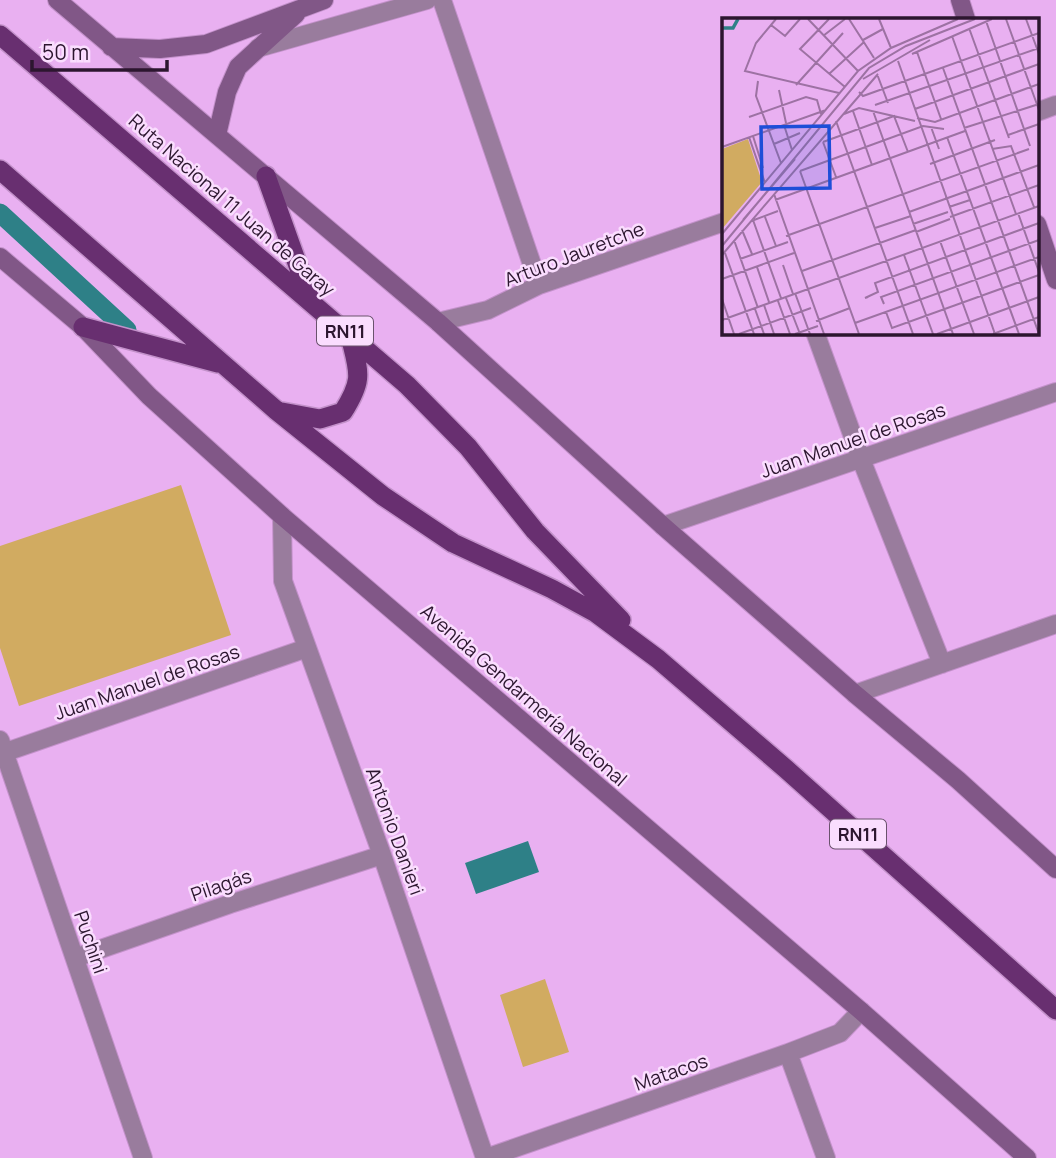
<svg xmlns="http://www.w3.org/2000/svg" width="1056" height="1158" viewBox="0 0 1056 1158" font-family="Manrope,sans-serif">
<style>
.green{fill:#d1ab61}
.water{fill:#2e8087}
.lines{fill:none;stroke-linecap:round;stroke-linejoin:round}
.canal{stroke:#2e8087;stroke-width:19}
.minor-casing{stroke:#c391ca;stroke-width:20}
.secondary-casing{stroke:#c391ca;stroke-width:20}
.trunk-casing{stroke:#c391ca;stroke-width:22}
.minor{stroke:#997c9d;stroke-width:18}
.secondary{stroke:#815787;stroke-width:18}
.trunk{stroke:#682f70;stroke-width:19}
.labels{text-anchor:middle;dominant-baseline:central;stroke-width:5;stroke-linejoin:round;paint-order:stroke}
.shield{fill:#faddfe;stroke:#6a526d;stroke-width:2}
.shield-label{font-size:18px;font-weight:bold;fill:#2c162f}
.street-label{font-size:19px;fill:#2c162f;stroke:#faddfe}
.inset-river{fill:none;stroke:#2e8087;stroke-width:3.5}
.inset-road{fill:none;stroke:#9d72a3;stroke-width:2}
.view{fill:#1d4ed8;fill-opacity:0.15;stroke:#1d4ed8;stroke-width:3.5}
.inset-edge{fill:none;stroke:#2c162f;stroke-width:3.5}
</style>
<rect width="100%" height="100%" fill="#e9b0f1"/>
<!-- green -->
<path class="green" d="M181 485 231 635 19 706 0 648V546Z
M545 979 569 1052 523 1067 500 995Z"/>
<!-- water -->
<path class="water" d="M528 841 539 872 476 894 465 863Z"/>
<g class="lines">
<!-- canal -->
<path class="canal" d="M0 213 127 330"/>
<!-- minor casing -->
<g class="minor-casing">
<path id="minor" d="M442 0 539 285
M258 48 427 0
M1037 112 1056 105
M438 322 488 310 539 285 724 222
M815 332 861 459 942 664
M282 516 283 581 382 855 485 1158
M663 526 1056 392
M855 694 1056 624
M0 740 143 1158
M0 754 307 648
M75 958 230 904 382 855
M788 1053 826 1158
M486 1158 788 1053 840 1033 861 1011"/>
</g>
<!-- secondary casing -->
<g class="secondary-casing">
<path id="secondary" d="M57 0 438 322 663 526 855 694 958 780 1056 869
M960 0 966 19
M111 47 160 49 206 44 324 0
M217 135 227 92 238 67 296 14
M1037 224 1056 280
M0 257 83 327 149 396 282 516 861 1011 1027 1158"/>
</g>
<!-- trunk casing -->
<g class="trunk-casing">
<path id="trunk" d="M0 35 407 385 468 447 535 531 621 620
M0 170 277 411 383 496 453 543 552 589 596 613 658 659 786 769 1056 1010
M266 176 311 302
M83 327 218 363
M282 412 320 419 343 412C364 379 359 373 350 336"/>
</g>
<!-- minor -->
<use href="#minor" class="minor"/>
<!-- secondary -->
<use href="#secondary" class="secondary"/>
<!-- trunk -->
<use href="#trunk" class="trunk"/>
</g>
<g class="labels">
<!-- shield labels -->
<g class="shield">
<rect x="317" y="316.5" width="56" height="29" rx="5"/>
<rect x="830" y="819.5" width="56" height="29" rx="5"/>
</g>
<g class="shield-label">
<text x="345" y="331">RN11</text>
<text x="858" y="834">RN11</text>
</g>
<!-- street labels -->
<g class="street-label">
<text transform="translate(232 205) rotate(41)">Ruta Nacional 11 Juan de Garay</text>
<text transform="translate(574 254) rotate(-21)">Arturo Jauretche</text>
<text transform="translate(853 440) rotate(-19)">Juan Manuel de Rosas</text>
<text transform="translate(147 682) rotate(-19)">Juan Manuel de Rosas</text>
<text transform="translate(524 695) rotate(41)">Avenida Gendarmería Nacional</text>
<text transform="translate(395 831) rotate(70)">Antonio Danieri</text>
<text transform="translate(221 885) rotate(-19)">Pilagás</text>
<text transform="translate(91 942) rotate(71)">Puchini</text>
<text transform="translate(671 1072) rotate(-19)">Matacos</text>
</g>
</g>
<!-- overview -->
<g transform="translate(722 18)">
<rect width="317" height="317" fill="#e9b0f1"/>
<path d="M26 121 40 164 0 211V131Z" fill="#d1ab61"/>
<path class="inset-river" d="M0 10H11L16 1"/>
<path class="inset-road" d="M54 1 34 25 23 53 117 75M86 1 136 53M107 1 78 31 123 69M127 1 152 40M157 1 169 30M284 1 317 92M304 1 317 36M264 3 308 128M49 7 63 18 78 1M247 10 287 120M101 18 123 1M230 18 294 196M141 22 161 11M195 34 219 101M190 36 270 1M176 43 273 316M221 50 317 316M107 56 142 24M155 56 166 85M141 61 208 22M36 63 34 78 59 145M74 67 121 15M57 72 64 105M137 74 141 78 317 15M153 87 317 30M193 91 317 46M131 93 150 147M151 93 231 316M122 96 137 90 193 103M27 99 84 79 95 82 99 96M195 100 213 104 317 66M114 103 191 316M62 107 70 132M209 109 217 131M242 110 317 86M286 117 317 106M31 118 41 150M27 119 43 165M225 119 297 316M101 124 172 98 186 134M101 124 114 159M52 126 78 115M0 129 104 92M270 131 289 128 312 189M208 146 273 122M78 153 137 316M78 153 201 108 222 111M52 176 102 316M53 182 243 113M227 189 248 182M187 194 317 147M296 195 317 254M43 199 54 228M228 199 317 167M21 202 73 141M31 202 59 280M32 202 56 193M191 206 226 194M153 210 189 198M20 212 30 236M194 214 228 201M0 216 136 53 169 30 236 1M64 218 307 131M12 222 36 290M218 223 252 316M0 228 147 50 184 28 253 1M3 235 32 316M0 237 156 56M182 237 211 316M18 241 66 224M61 247 71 276M35 249 47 284M80 253 194 212M0 261 72 235M73 275 88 316M146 279 143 280 156 274 153 265 317 205M64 280 78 316M0 281 12 316M56 283 68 316M162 286 159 279 317 222M42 287 52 316M33 291 42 316M164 294 170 310 317 257M0 302 317 188M94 303 128 290M133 305 317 239M17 316 89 290M73 316 96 308M215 316 317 279M271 316 317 299"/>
<path class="view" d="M107 108 108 170 40 171 39 109Z"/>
<rect width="317" height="317" class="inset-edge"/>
</g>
<!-- scale -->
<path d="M32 60v10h135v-10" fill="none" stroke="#2c162f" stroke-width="3.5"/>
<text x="42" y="60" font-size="21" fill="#2c162f" stroke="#faddfe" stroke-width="5" paint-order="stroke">50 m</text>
</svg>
